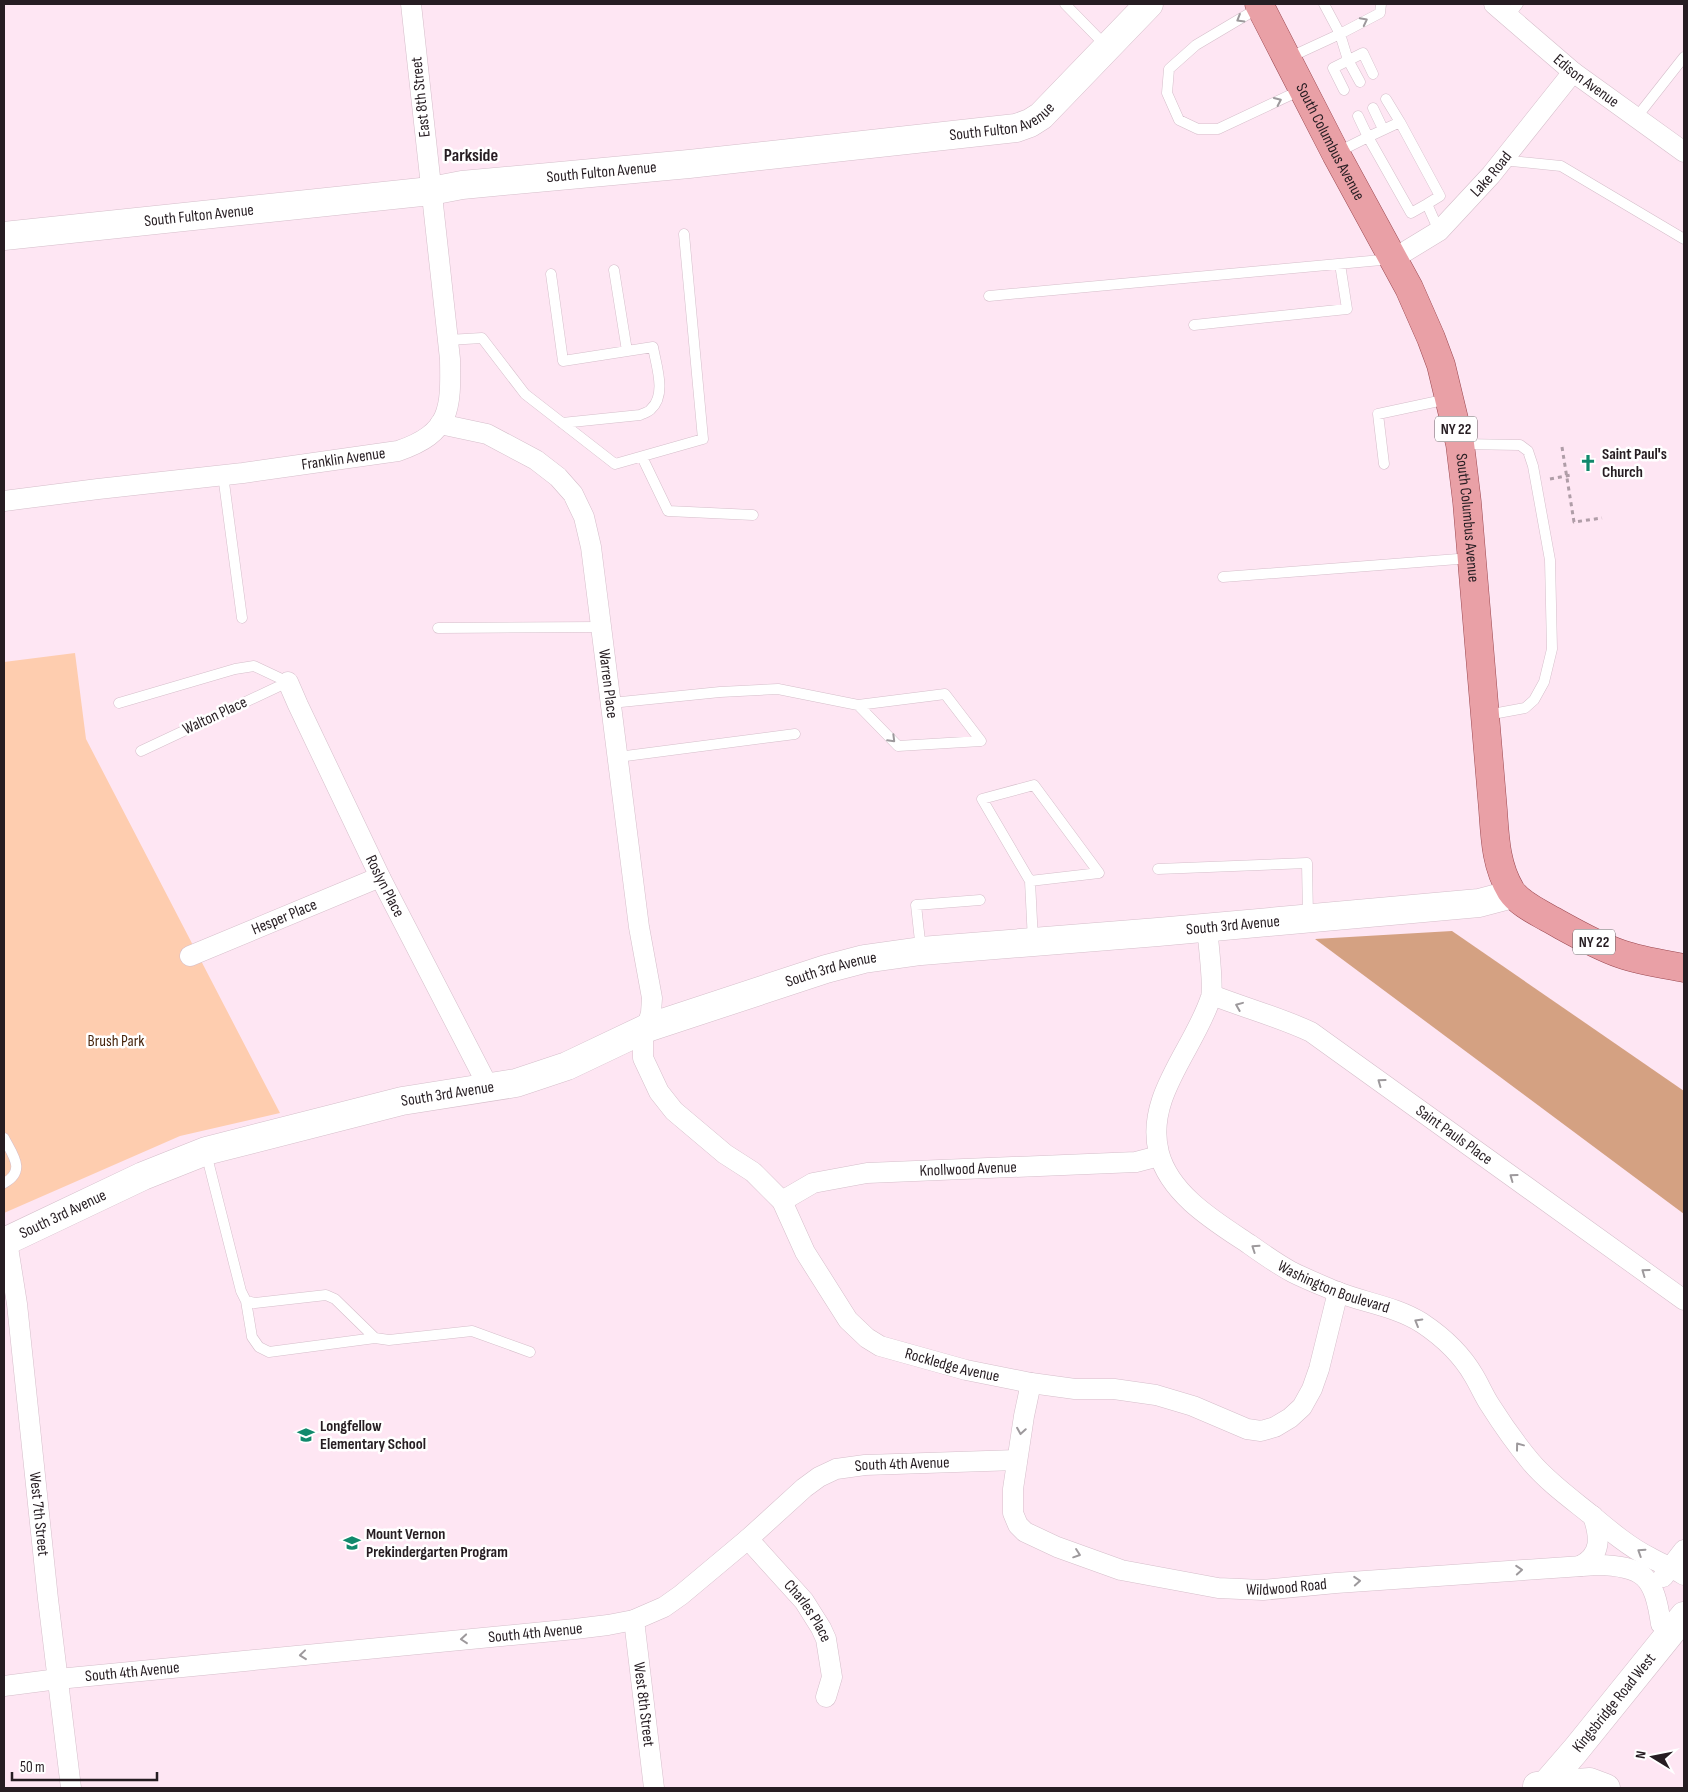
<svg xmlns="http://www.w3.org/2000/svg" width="1688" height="1792" viewBox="0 0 1688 1792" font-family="'Sofia Sans Condensed',sans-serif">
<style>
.green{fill:#fecdaf}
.forest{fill:#d4a182}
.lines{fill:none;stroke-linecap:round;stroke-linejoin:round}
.lane-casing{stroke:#d5beca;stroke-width:11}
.street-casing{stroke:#d5beca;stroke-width:21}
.secondary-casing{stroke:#d5beca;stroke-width:29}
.primary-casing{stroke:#9b4951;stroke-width:29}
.path{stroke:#af9da7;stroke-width:3;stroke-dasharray:4 4;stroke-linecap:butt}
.lane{stroke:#fff;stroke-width:10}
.street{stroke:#fff;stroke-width:20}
.secondary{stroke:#fff;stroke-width:28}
.primary{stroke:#e9a0a6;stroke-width:28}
.oneway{stroke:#9d999c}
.labels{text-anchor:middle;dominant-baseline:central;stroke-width:5;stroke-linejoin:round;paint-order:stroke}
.shield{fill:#fff;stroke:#676164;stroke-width:1}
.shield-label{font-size:15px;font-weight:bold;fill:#261d22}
.street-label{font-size:16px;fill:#261d22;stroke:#fff}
.poi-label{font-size:16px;font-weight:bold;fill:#261d22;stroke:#fff;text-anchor:start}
.park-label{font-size:16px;fill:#48260e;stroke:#fff}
.neighbourhood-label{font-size:18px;font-weight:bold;fill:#261d22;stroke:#fff}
</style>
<rect width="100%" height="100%" fill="#fee6f3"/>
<!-- green -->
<path class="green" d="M75 653 86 739 280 1113 180 1136 4 1213V662Z"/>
<!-- forest -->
<path class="forest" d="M1452 931 1684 1091V1214L1315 939Z"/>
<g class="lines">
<!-- lane casing -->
<g class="lane-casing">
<path id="lane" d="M1065 4 1107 47
M1260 7 1196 45 1169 69 1167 93 1179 120 1198 129H1218L1301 90
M1508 17 1518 4
M1288 58 1340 34 1324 4
M1360 82 1348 60 1340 34 1380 13 1381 4
M1344 90 1333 68 1363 53 1373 74
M1386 99 1400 122
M1373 108 1383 129
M1358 116 1368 137 1400 122 1440 196 1427 204
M1636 118 1684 57
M1336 153 1368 137 1411 213 1427 204 1439 231
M1502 160 1561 166 1684 239
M614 270 627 351
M551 274 563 361 653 347C656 365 667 395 651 409 649 412 644 413 640 415L562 423
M989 296 1392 259
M1194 325 1347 309 1340 264
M448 340 482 338 525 394 615 464 703 439 684 234
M1461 444 1520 445 1528 451 1533 466 1550 560 1552 649 1544 682 1534 700 1525 708 1487 715
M642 457 668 511 753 515
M1384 464 1378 414 1448 399
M223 475 242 618
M1223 577 1471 558
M438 628 601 627
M119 703 235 669 254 666 288 682
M611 703 720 692 778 689 858 705 945 694 981 741 898 746 858 705
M141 751 288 682
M618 757 795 734
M1158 869 1307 863 1308 917
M1030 881 1099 873 1034 785 982 799 1030 881 1033 941
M921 950 916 905 980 900
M4 1138C12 1154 27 1171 4 1183
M206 1153 241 1291 246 1301 255 1303 326 1295 335 1299 375 1338 389 1340 472 1331 530 1352
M246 1301 252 1337 259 1347 269 1352 375 1338"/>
</g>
<!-- street casing -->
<g class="street-casing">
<g id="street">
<path id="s1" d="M1494 4 1573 72 1684 152"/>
<path id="s2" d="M1393 259 1439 231 1491 175 1573 72"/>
<path id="s3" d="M440 424 487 434 536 460 558 477 573 494 584 517 591 547 639 927 652 998 651 1013 643 1040V1058L659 1092 674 1111 725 1154 753 1172 782 1201 805 1252 848 1320 867 1338 880 1346 966 1370 1031 1383 1075 1389H1114L1156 1395 1193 1406 1247 1429 1261 1431 1275 1427 1290 1418 1302 1407 1312 1389 1319 1369 1338 1292"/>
<path id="s4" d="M4 501 98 489 243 473 398 451C451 433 451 409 450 359L411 4"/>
<path id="s5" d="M288 682 298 705 380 877 489 1088"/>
<path id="s6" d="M1207 927C1208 941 1214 986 1211 997 1195 1048 1144 1097 1159 1153 1170 1195 1216 1222 1249 1244 1263 1254 1277 1264 1292 1272 1306 1279 1321 1285 1335 1291 1364 1303 1395 1306 1422 1323 1443 1337 1462 1355 1474 1376 1480 1386 1484 1396 1490 1405 1502 1424 1516 1444 1531 1462 1548 1482 1570 1498 1590 1514 1609 1530 1629 1547 1651 1558 1662 1564 1673 1568 1684 1575"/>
<path id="s7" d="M190 956 380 877"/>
<path id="s8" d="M1212 995C1245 1008 1279 1017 1311 1032L1684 1300"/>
<path id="s9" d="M782 1201 813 1183 867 1173 1136 1162 1159 1156"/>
<path id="s10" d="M7 1241 17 1304 48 1599 71 1788"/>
<path id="s11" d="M1031 1383 1024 1416 1013 1489V1513L1018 1525 1025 1532 1057 1547 1121 1570 1218 1588 1263 1590 1336 1583 1597 1565C1645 1566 1654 1577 1661 1624L1672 1632"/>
<path id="s12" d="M748 1539 804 1601 821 1628 826 1639 832 1677 826 1697"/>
<path d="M1580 1566C1602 1555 1600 1537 1593 1516"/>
<path d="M1663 1577 1684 1550"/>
<path id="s13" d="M634 1620 654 1788"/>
<path id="s14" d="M4 1686 58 1679 575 1629 608 1625 634 1620 664 1607 681 1595 748 1539 804 1488 819 1477 836 1469 865 1465 1017 1460"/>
</g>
</g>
<!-- secondary casing -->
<g class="secondary-casing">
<g id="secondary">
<path id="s15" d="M4 236 431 191 462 185 689 164 1016 128 1030 123 1041 116 1149 4"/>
<path id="s16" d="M4 1242 143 1176 206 1151 402 1101 516 1083 567 1066 647 1028 826 969 864 959 921 951 1158 932 1479 903 1513 894"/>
<path d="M1537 1786 1590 1782 1606 1788"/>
<path id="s17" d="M1543 1788 1575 1751 1684 1616"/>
</g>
</g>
<!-- primary casing -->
<g class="primary-casing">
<g id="primary">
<path id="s18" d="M1259 4 1336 154 1409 288 1431 338 1441 365 1460 444 1467 502 1493 810C1495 839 1496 866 1511 891 1519 903 1536 911 1548 918 1572 931 1595 945 1621 954 1641 961 1663 964 1684 968"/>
</g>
</g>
<!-- path -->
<path class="path" d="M1562 447 1574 522 1602 518
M1550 479 1571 475"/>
<!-- lane -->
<use href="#lane" class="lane"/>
<!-- street -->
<use href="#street" class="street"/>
<!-- secondary -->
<use href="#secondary" class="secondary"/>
<!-- primary -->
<use href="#primary" class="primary"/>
</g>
<!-- one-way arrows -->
<defs><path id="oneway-chevron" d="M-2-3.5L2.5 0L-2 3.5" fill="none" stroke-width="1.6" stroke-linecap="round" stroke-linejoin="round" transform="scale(1.25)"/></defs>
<g class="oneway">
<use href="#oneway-chevron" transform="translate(1240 19) rotate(149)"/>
<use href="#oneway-chevron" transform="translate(1364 21) rotate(-27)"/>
<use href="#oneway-chevron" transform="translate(1278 101) rotate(-25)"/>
<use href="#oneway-chevron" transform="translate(892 739) rotate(45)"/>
<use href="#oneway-chevron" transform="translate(1239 1006) rotate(-158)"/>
<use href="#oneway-chevron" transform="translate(1381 1082) rotate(-144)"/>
<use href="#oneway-chevron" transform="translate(1513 1177) rotate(-144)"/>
<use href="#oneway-chevron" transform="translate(1255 1248) rotate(-146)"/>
<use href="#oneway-chevron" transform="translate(1645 1272) rotate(-144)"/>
<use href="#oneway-chevron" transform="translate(1418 1322) rotate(-150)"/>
<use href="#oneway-chevron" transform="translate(1021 1431) rotate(99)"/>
<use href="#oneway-chevron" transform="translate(1519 1446) rotate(-127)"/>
<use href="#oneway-chevron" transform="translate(1641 1552) rotate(-147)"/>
<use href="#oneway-chevron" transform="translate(1077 1554) rotate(19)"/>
<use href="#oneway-chevron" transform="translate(1519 1570) rotate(-4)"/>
<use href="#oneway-chevron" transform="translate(1357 1581) rotate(-4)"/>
<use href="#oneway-chevron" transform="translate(464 1639) rotate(175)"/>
<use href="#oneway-chevron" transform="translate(303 1655) rotate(174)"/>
</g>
<!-- icons -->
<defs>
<g id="church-bare" transform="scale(1.35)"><path d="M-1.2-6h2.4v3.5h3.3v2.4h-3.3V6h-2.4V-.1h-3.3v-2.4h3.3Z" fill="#11896c" stroke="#fff" stroke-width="2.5" paint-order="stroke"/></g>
<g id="school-bare" transform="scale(1.35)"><path d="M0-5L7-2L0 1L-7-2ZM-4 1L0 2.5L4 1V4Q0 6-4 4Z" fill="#11896c" stroke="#fff" stroke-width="2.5" paint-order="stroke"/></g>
</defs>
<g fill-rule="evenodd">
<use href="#church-bare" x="1588" y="463"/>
<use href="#school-bare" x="306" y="1435"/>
<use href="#school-bare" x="352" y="1543"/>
</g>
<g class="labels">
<!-- shield labels -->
<g class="shield">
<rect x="1435" y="416.5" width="42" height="25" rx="4"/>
<rect x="1573" y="929.5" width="42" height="25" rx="4"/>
</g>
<g class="shield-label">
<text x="1456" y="429">NY 22</text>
<text x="1594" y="942">NY 22</text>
</g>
<!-- street labels -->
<g class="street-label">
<text stroke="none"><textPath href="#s1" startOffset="120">Edison Avenue</textPath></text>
<text transform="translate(421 97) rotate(-96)">East 8th Street</text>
<text stroke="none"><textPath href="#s15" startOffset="1006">South Fulton Avenue</textPath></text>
<text stroke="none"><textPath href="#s18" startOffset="155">South Columbus Avenue</textPath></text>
<text stroke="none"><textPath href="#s15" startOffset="601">South Fulton Avenue</textPath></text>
<text stroke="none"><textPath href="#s2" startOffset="131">Lake Road</textPath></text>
<text stroke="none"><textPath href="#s15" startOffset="196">South Fulton Avenue</textPath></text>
<text stroke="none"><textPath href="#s4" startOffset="342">Franklin Avenue</textPath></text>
<text stroke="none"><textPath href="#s18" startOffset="560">South Columbus Avenue</textPath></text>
<text stroke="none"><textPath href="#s3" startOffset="348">Warren Place</textPath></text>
<text transform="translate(215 716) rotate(-25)">Walton Place</text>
<text stroke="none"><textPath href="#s5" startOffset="226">Roslyn Place</textPath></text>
<text stroke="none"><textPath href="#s7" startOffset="102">Hesper Place</textPath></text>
<text stroke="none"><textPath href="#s16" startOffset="1280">South 3rd Avenue</textPath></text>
<text stroke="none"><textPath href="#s16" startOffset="875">South 3rd Avenue</textPath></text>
<text stroke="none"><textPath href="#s16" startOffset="470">South 3rd Avenue</textPath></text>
<text stroke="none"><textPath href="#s8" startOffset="282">Saint Pauls Place</textPath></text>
<text stroke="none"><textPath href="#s9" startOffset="192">Knollwood Avenue</textPath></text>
<text stroke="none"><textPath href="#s16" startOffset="65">South 3rd Avenue</textPath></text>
<text stroke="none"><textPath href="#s6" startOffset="465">Washington Boulevard</textPath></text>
<text stroke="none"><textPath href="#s3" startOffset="1182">Rockledge Avenue</textPath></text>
<text stroke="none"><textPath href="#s14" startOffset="954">South 4th Avenue</textPath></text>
<text stroke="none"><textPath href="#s10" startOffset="275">West 7th Street</textPath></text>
<text stroke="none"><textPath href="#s11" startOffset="425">Wildwood Road</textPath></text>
<text stroke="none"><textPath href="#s12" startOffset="94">Charles Place</textPath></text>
<text stroke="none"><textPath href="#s14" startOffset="534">South 4th Avenue</textPath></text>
<text stroke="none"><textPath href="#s14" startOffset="129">South 4th Avenue</textPath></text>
<text stroke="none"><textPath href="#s17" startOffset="111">Kingsbridge Road West</textPath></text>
<text stroke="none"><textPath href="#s13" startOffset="85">West 8th Street</textPath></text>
</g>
<!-- poi labels -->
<g class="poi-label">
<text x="1602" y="454">Saint Paul's<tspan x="1602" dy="18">Church</tspan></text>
<text x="320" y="1426">Longfellow<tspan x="320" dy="18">Elementary School</tspan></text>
<text x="366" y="1534">Mount Vernon<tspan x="366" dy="18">Prekindergarten Program</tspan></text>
</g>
<!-- park labels -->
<g class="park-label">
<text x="116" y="1041">Brush Park</text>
</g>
<!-- neighbourhood labels -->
<g class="neighbourhood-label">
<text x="471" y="155">Parkside</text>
</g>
</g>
<!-- border -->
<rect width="1688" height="1792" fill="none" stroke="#261d22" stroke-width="10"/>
<!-- north arrow -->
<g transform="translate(1653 1757) rotate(280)" stroke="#ffffff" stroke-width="4" paint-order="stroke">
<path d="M0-4L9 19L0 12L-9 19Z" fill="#261d22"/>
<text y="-8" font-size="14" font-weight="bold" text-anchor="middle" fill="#261d22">N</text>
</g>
<!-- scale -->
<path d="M12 1772v8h145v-8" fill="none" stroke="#261d22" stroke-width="2.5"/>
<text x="20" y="1772" font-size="15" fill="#261d22" stroke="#ffffff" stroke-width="4" paint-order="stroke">50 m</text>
</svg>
